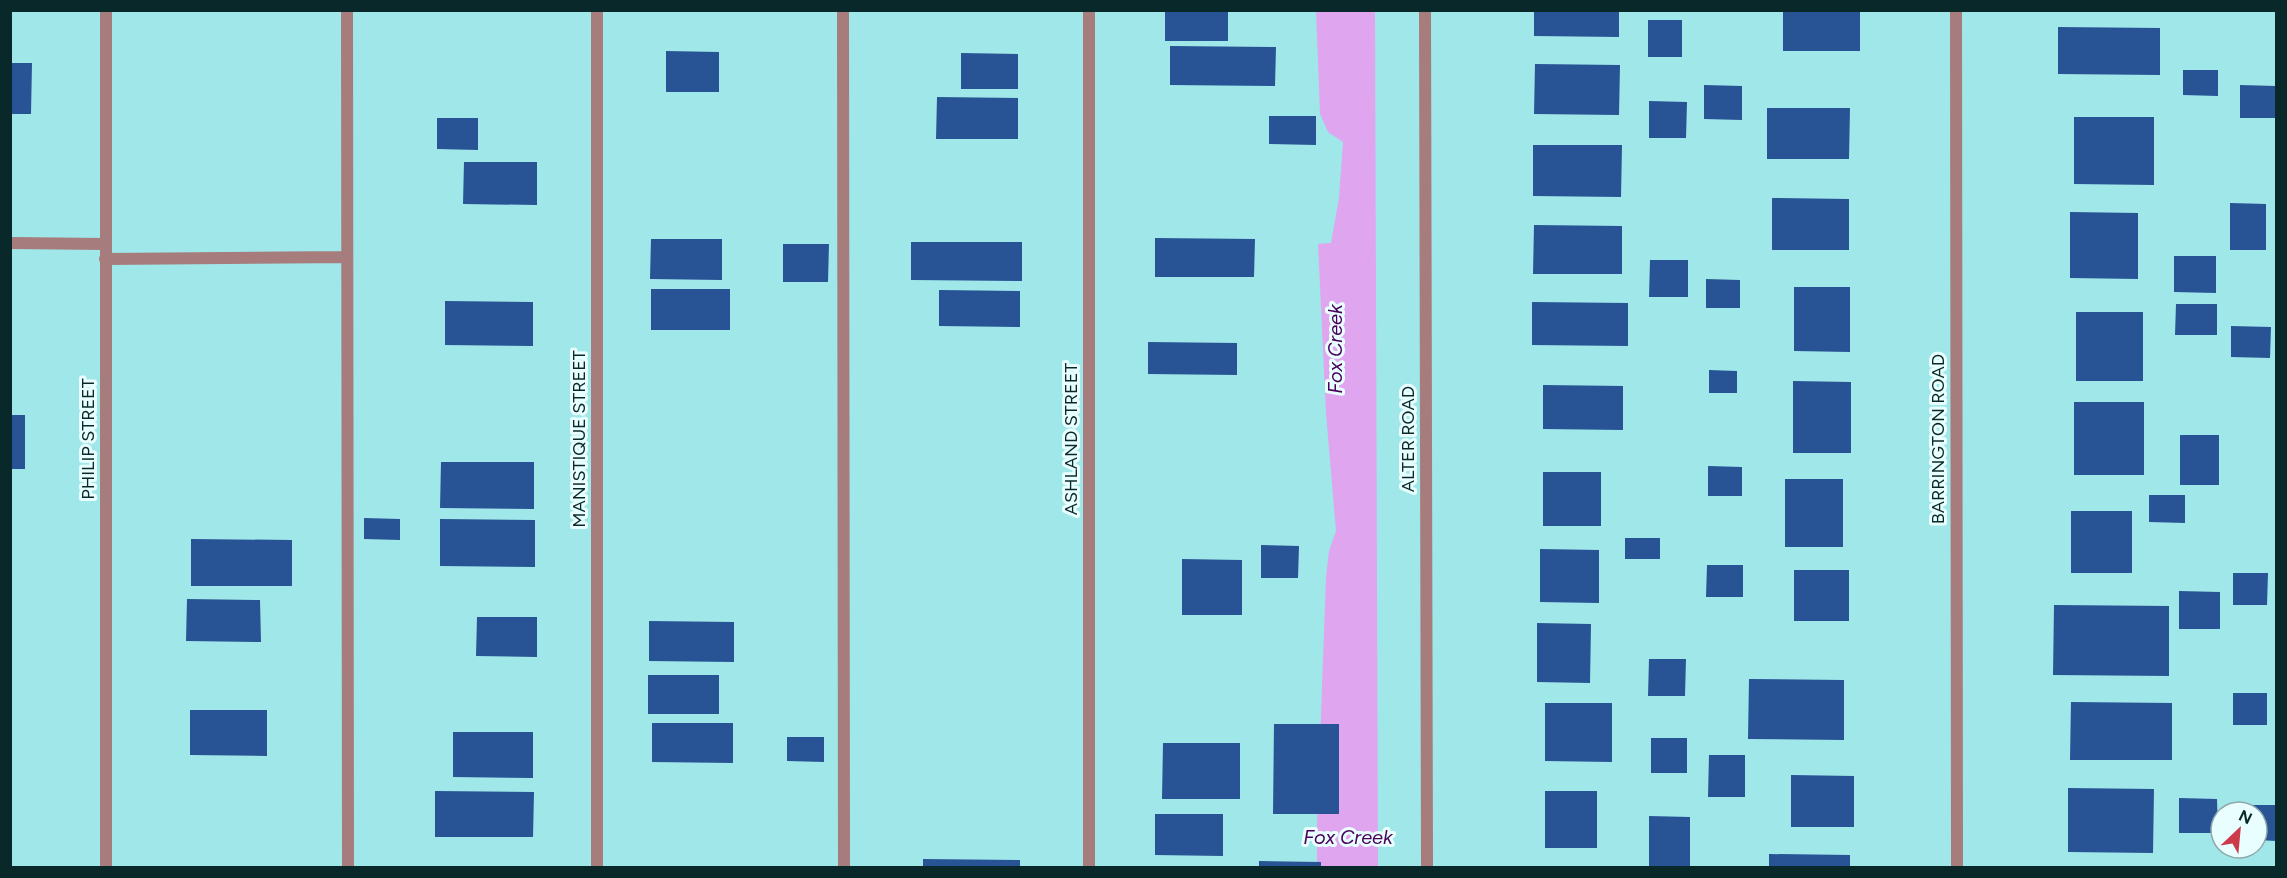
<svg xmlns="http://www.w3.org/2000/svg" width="2287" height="878" viewBox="0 0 2287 878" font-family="Figtree,sans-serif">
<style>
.water{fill:#dfa5ef}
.building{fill:#285395}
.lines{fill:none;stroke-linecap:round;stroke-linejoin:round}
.service{stroke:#a77c7c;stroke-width:12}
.minor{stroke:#a77c7c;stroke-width:12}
.labels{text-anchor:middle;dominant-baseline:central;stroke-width:6;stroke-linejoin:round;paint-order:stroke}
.street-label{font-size:18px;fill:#092829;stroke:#e9fefe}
.water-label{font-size:20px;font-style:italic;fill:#4a005b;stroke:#e9fefe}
</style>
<rect width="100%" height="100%" fill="#a0e7e9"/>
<!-- water -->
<path class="water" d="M1316 11H1375L1378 867H1317V825L1326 577 1329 551 1336 531 1326 413 1318 244 1331 243 1339 198 1343 142 1328 132 1320 114Z"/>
<!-- building -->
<path class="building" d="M1165 10H1228V41H1165Z
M1534 10H1619V37L1534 36Z
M1783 10H1860V51H1783Z
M1648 20H1682V57H1648Z
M2058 27 2160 28V75L2058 74Z
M1170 46 1276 47 1275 86 1170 85Z
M666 51 719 52V92H666Z
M961 53 1018 54V89H961Z
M10 63H32L31 114H10Z
M1535 64 1620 65 1619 115 1534 114Z
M2183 70H2218V96L2183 95Z
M1704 85 1742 86V120L1704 119Z
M2240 85 2276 86V118H2240Z
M937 97 1018 98V139H936Z
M1649 101 1687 102 1686 138H1649Z
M1767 108H1850L1849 159H1767Z
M1269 116H1316V145L1269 144Z
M2074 117H2154V185L2074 184Z
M437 118H478V150L437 149Z
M1533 145H1622L1621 197 1533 196Z
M464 162H537V205L463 204Z
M1772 198 1849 199V250H1772Z
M2230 203 2266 204V250H2230Z
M2070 212 2138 213V279L2070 278Z
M1534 225 1622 226V274H1533Z
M1155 238 1255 239 1254 277H1155Z
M651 239H722V280L650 279Z
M911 242H1022V281L911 280Z
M783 244H829L828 282H783Z
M2174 256H2216V293L2174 292Z
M1650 260H1688V297H1649Z
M1706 279 1740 280V308H1706Z
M1794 287H1850V352L1794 351Z
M651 289H730V330H651Z
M939 290 1020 291V327L939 326Z
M445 301 533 302V346L445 345Z
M1532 302 1628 303V346L1532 345Z
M2176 304H2217V335H2175Z
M2076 312H2143V381H2076Z
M2231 326 2271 327 2270 358 2231 357Z
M1148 342 1237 343V375L1148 374Z
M1709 370 1737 371V393H1709Z
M1793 381 1851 382V453H1793Z
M1543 385 1623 386V430L1543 429Z
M2074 402H2144V475H2074Z
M10 415H25V469H10Z
M2180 435H2219V485H2180Z
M441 462H534V509L440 508Z
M1708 466 1742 467V496H1708Z
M1543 472H1601V526H1543Z
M1785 479H1843V547H1785Z
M2149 495H2185V523L2149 522Z
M2071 511H2132V573H2071Z
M364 518 400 519V540L364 539Z
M440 519 535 520V567L440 566Z
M1625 538H1660V559H1625Z
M191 539 292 540V586H191Z
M1261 545 1299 546 1298 578H1261Z
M1540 549 1599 550V603L1540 602Z
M1182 559 1242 560V615H1182Z
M1707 565H1743V597H1706Z
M1794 570H1849V621H1794Z
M2233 573H2268L2267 605H2233Z
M2179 591 2220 592V629H2179Z
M187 599 260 600 261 642 186 641Z
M2054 605 2169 606V676L2053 675Z
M477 617H537V657L476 656Z
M649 621 734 622V662L649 661Z
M1537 623 1591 624 1590 683 1537 682Z
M1649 659H1686L1685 696H1648Z
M648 675H719V714H648Z
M1749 679 1844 680V740L1748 739Z
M2233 693H2267V725H2233Z
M2071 702 2172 703V760H2070Z
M1545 703H1612V762L1545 761Z
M190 710H267V756L190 755Z
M652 723H733V763L652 762Z
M1274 724H1339V814H1273Z
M453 732H533V778L453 777Z
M787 737H824V762L787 761Z
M1651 738H1687V773H1651Z
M1163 743H1240V799H1162Z
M1709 755H1745V797H1708Z
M1791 775 1854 776V827H1791Z
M2068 788 2154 789 2153 853 2068 852Z
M435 791 534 792 533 837H435Z
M1545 791H1597V848H1545Z
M2179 798 2217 799 2218 833H2179Z
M2233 805H2276V841L2257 840V812H2233Z
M1155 814H1223V856L1155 855Z
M1649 816 1690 817V868H1649Z
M1769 854 1850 855V868H1769Z
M923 859 1020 860V868H923Z
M1259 861 1321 862V868H1259Z"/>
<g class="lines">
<!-- service -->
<path class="service" d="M347 10 348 868
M843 10 844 868
M105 259 347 257"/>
<!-- minor -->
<path class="minor" d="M1425 10 1427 868
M1956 10 1957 868
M10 243 105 244
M106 868V10
M597 868V10
M1089 868V10"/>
</g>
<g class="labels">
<!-- street labels -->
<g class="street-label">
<text transform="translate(88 439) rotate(-90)">PHILIP STREET</text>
<text transform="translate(579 439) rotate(-90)">MANISTIQUE STREET</text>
<text transform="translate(1071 439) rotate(-90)">ASHLAND STREET</text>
<text transform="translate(1408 439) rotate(-90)">ALTER ROAD</text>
<text transform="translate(1938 439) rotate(-90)">BARRINGTON ROAD</text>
</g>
<!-- water labels -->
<g class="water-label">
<text transform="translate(1335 349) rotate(-90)">Fox Creek</text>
<text x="1348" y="837">Fox Creek</text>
</g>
</g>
<!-- border -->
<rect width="2287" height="878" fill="none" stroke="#092829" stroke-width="24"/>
<!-- north arrow -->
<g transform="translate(2239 830) rotate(26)"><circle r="28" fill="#e9fefe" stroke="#8fa8a9" stroke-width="1.5"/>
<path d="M0-4.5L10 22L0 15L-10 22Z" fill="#cb3b4c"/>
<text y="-9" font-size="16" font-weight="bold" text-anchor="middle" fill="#092829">N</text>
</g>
</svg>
